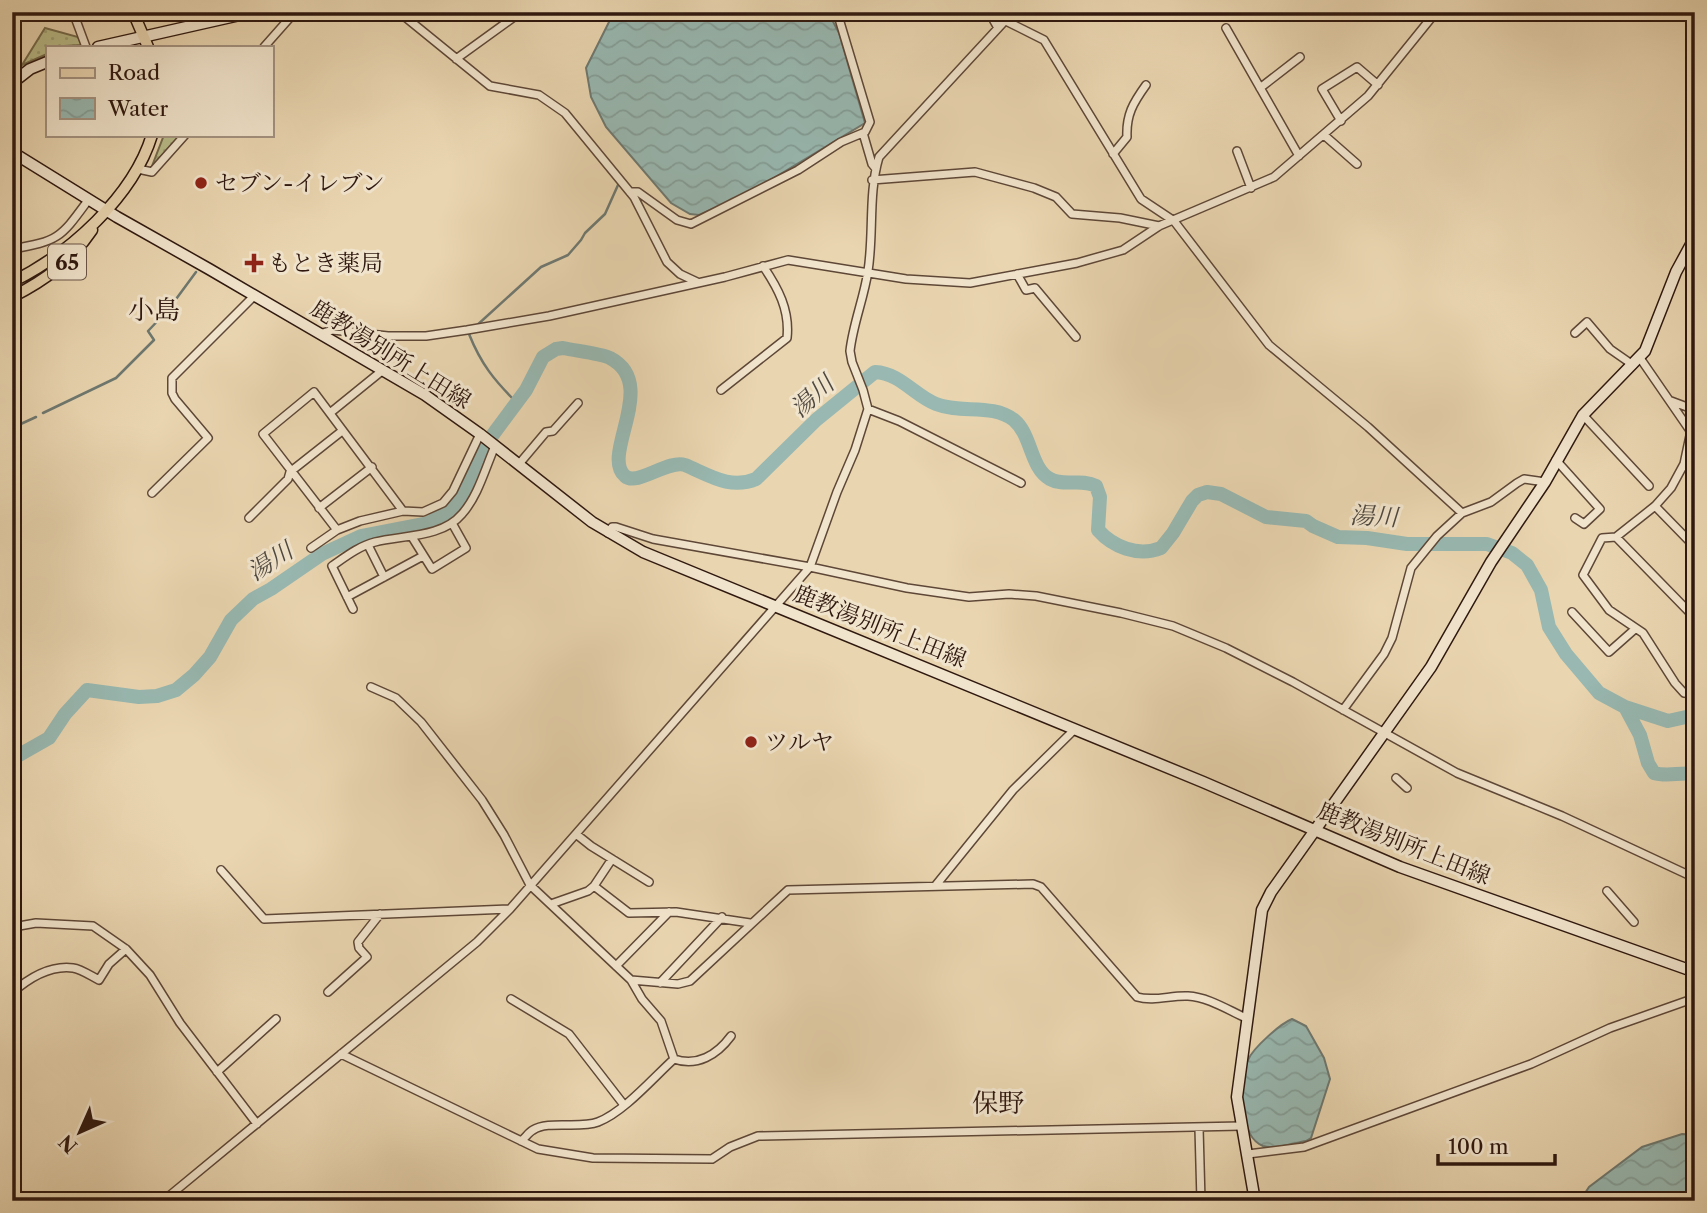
<svg xmlns="http://www.w3.org/2000/svg" width="1707" height="1213" viewBox="0 0 1707 1213" font-family="'Libre Caslon Text','Noto Serif JP',serif">
<style>
.grass{fill:url(#grass-dots);stroke:#746a4c;stroke-width:2}
.water{fill:url(#water-waves);stroke:#6e7870;stroke-width:2}
.lines{fill:none;stroke-linecap:round;stroke-linejoin:round}
.stream{stroke:#6e7870;stroke-width:2.5}
.river{stroke:#98b8b1;stroke-width:14}
.street-casing{stroke:#5e4737;stroke-width:10}
.secondary-casing{stroke:#2f180f;stroke-width:13}
.primary-casing{stroke:#2f180f;stroke-width:13}
.street{stroke:#f1e4cc;stroke-width:7}
.secondary{stroke:#f1e4cc;stroke-width:10}
.primary{stroke:#e9d5b0;stroke-width:10}
.poi-dot{fill:#8f2418;stroke:#f1e4cc;stroke-width:2.5}
.labels{text-anchor:middle;dominant-baseline:central;stroke-width:6;stroke-linejoin:round;paint-order:stroke}
.shield{fill:#f1e4cc;stroke:#695548;stroke-width:2}
.shield-label{font-size:21px;font-weight:bold;fill:#2f180f}
.poi-label{font-size:23px;fill:#2f180f;stroke:#f1e4cc;text-anchor:start}
.street-label{font-size:23px;fill:#2f180f;stroke:#f1e4cc}
.water-label{font-size:24px;font-style:italic;fill:#4e4840;stroke:#f1e4cc}
.quarter-label{font-size:26px;fill:#2f180f;stroke:#f1e4cc}
</style>
<defs>
<pattern id="grass-dots" width="8" height="8" patternUnits="userSpaceOnUse" patternTransform="scale(1.75)"><rect width="8" height="8" fill="#b9bc89"/><path d="M2 2h.1M6 6h.1" fill="none" stroke="#9fa175" stroke-width="1.8" stroke-linecap="round"/></pattern>
<pattern id="water-waves" width="16" height="10" patternUnits="userSpaceOnUse" patternTransform="scale(1.75)"><rect width="16" height="10" fill="#98b8b1"/><path d="M0 5q4-4 8 0t8 0" fill="none" stroke="#839d97"/></pattern>
</defs>
<rect width="100%" height="100%" fill="#e9d5b0"/>
<filter id="stains"><feTurbulence type="fractalNoise" baseFrequency=".00286" numOctaves="4"/><feColorMatrix values="0 0 0 0 .2 0 0 0 0 .09 0 0 0 0 .02 0 0 0 .5 -.17"/></filter>
<radialGradient id="worn" r=".72"><stop offset=".6" stop-color="#630" stop-opacity="0"/><stop offset="1" stop-color="#630" stop-opacity=".3"/></radialGradient>
<!-- grass -->
<path class="grass" d="M45 28 78 37 82 45 47 47V54L22 65Z
M164 135H181L152 166Z"/>
<!-- water -->
<path class="water" d="M614 12H828L839 33 865 123 749 193 699 215 690 214 671 203 606 127 591 97 586 68Z
M1292 1019 1306 1026 1324 1058 1330 1079 1311 1138 1306 1141C1294 1143 1274 1150 1263 1146 1238 1136 1239 1080 1248 1060 1253 1048 1280 1024 1292 1019Z
M1682 1134 1695 1135V1201H1580L1589 1187 1642 1147Z"/>
<g class="lines">
<!-- stream -->
<path class="stream" d="M475 327 541 267 568 255 581 240 585 233 605 214 618 185
M471 332 469 334C481 364 494 380 517 403
M43 413 116 378 154 340 148 331 168 310 196 272
M12 428 36 417"/>
<!-- river -->
<path class="river" d="M1625 707 1640 735 1648 763 1654 773C1667 777 1680 772 1695 774
M12 759 49 738 65 714 87 690 139 697 157 696 176 690 194 675 210 657 231 620 253 599 271 589 322 554 361 536 428 523 449 512 463 496 486 444 526 390 543 357 556 349 563 348C576 351 599 353 610 358 660 384 600 455 625 476 637 487 668 459 685 465 709 475 730 490 756 479L816 420 875 372C900 373 915 396 936 404 961 414 992 403 1014 420 1032 435 1030 468 1050 479 1064 487 1081 478 1096 486L1100 497 1098 530C1113 547 1138 557 1161 548L1173 533 1192 501 1198 495 1207 492 1221 494 1266 517 1306 521 1313 526 1338 537 1367 538 1407 544H1487L1512 553 1527 565 1541 590 1549 627 1566 654 1599 693 1625 707 1668 721 1695 715"/>
<!-- street casing -->
<g class="street-casing">
<path id="street" d="M73 12 86 47
M399 12 490 86 539 95 565 113 634 197 667 262 680 274 697 282
M989 12 998 28
M1694 12 1695 13
M1006 21 1044 40 1141 199 1174 221 1269 345 1368 427 1462 513
M1226 28 1299 156
M264 47 295 12
M456 59 521 12
M1260 88 1300 57
M1341 121 1322 89 1357 67 1378 85
M863 133 872 164 876 169
M1324 135 1357 164
M1237 151 1251 188
M1113 154 1127 137C1126 115 1133 103 1146 85
M138 169 152 172 185 135
M872 180 975 172 1034 188 1056 197 1072 214 1120 218 1159 226
M630 192H638L677 220 691 224 798 170 841 142 865 132 870 122 837 12
M12 249C60 241 61 237 89 199
M1017 274 1026 290 1035 288 1076 337
M1575 333 1587 322 1610 349 1633 365
M319 334 333 330 388 336H426L467 330 549 316 725 277 788 260 906 279 970 283 1077 263 1123 250 1159 226 1274 177 1368 96 1436 12
M1640 358 1691 432
M721 390 787 338C790 310 778 288 763 266
M1671 401 1695 410
M868 409 899 421 1021 483
M1695 412 1684 464 1671 488 1655 506 1616 537 1602 538 1583 575 1609 610 1643 633 1675 683 1684 693 1695 694
M330 413 383 370
M1583 415 1649 486
M1556 460 1600 509 1584 524 1575 518
M519 464 546 432 553 431 578 403
M1684 464 1695 474
M152 493 208 438 175 399 172 393V378L255 295
M1655 506 1695 547
M319 508 372 467
M249 518 288 479 290 472 342 431
M337 530 263 434 314 392 403 511
M608 533 612 527H616L653 539 810 567 907 588 969 597 1009 594 1036 596 1121 613 1173 626 1226 648 1293 682 1457 773 1562 816 1695 878
M412 537 432 569 466 548 452 523
M1616 537 1695 618
M368 545 384 577
M311 548 337 530 360 521 403 511 423 512 443 503 453 491 480 434
M347 597 423 556
M353 609 332 566C345 557 359 546 375 542 402 535 442 538 462 514 478 496 485 469 495 446
M1572 612 1609 652 1635 629
M371 687 396 698 421 722 482 800 504 835 530 885 631 980 642 999 661 1021 674 1059C653 1078 624 1112 598 1122 579 1129 548 1120 533 1130 529 1132 525 1138 521 1141
M1343 710 1384 654 1392 638 1411 568 1437 536 1462 513 1491 502 1517 483 1524 479 1545 482
M1396 778 1407 788
M576 834 591 846 649 882
M221 870 264 919 509 909
M936 885 1013 790 1075 729
M594 886 612 859
M1607 891 1634 922
M551 904 588 891 594 886 629 913 676 912 750 923
M12 930 19 926 36 923 93 926 126 949 150 975 180 1023 257 1124
M616 966 669 912
M631 980 678 984 690 981 788 890 1033 884 1041 887 1137 997C1154 1002 1171 995 1188 996 1208 997 1228 1010 1246 1018
M660 983 722 917
M328 992 367 957 359 948 358 942 380 914
M12 993C29 978 50 965 73 968 81 969 91 976 99 980L109 964 126 949
M511 999 569 1034 624 1105
M341 1054 538 1149 593 1158 712 1159 730 1147 758 1136 1241 1126
M674 1059C697 1067 717 1055 731 1036
M217 1072 276 1019
M1199 1128 1201 1201
M1248 1154 1304 1147 1531 1064 1610 1028 1695 998
M163 1201 477 942 510 909 810 567 837 492 855 450 868 409 863 390 852 362 850 351C853 324 864 298 868 271 874 233 868 194 879 157L1013 12"/>
</g>
<!-- secondary casing -->
<g class="secondary-casing">
<path id="secondary" d="M98 47 253 12
M12 83 30 69 47 62
M12 152 117 217 209 269 425 395 480 434 592 522 643 552 1203 782 1400 867 1695 972
M1255 1201 1237 1097 1262 910 1271 892 1431 667 1491 562 1545 482 1583 415 1645 351 1676 272 1695 237"/>
</g>
<!-- primary casing -->
<g class="primary-casing">
<path id="primary" d="M133 12 148 47
M12 282C69 254 133 197 152 135
M12 297C46 280 71 261 92 230"/>
</g>
<!-- street -->
<use href="#street" class="street"/>
<!-- secondary -->
<use href="#secondary" class="secondary"/>
<!-- primary -->
<use href="#primary" class="primary"/>
</g>
<!-- markers -->
<g class="poi-dot">
<circle cx="201" cy="183" r="7"/>
<path d="M250.5 252.5h7v7h7v7h-7v7h-7v-7h-7v-7h7z"/>
<circle cx="751" cy="742" r="7"/>
</g>
<g class="labels">
<!-- shield labels -->
<rect class="shield" x="48" y="244.5" width="38" height="35" rx="5"/>
<g class="shield-label">
<text x="67" y="262">65</text>
</g>
<!-- poi labels -->
<g class="poi-label">
<text x="215" y="183">セブン-イレブン</text>
<text x="268" y="263">もとき薬局</text>
<text x="765" y="742">ツルヤ</text>
</g>
<!-- street labels -->
<g class="street-label">
<text transform="translate(391 354) rotate(32)">鹿教湯別所上田線</text>
<text transform="translate(880 626) rotate(22)">鹿教湯別所上田線</text>
<text transform="translate(1404 843) rotate(22)">鹿教湯別所上田線</text>
</g>
<!-- water labels -->
<g class="water-label">
<text transform="translate(812 396) rotate(-42)">湯川</text>
<text transform="translate(1374 516) rotate(3)">湯川</text>
<text transform="translate(270 561) rotate(-33)">湯川</text>
</g>
<!-- quarter labels -->
<g class="quarter-label">
<text x="154" y="310">小島</text>
<text x="998" y="1103">保野</text>
</g>
</g>
<!-- margin -->
<rect width="1707" height="1213" fill="none" stroke="#e9d5b0" stroke-width="42"/>
<rect x="14" y="14" width="1679" height="1185" fill="none" stroke="#2f180f" stroke-width="3.5"/>
<rect x="21" y="21" width="1665" height="1171" fill="none" stroke="#2f180f" stroke-width="2"/>
<!-- legend -->
<rect x="46" y="46" width="228" height="91" fill="#f1e4cc" stroke="#a39280" stroke-width="2"/>
<rect x="60" y="68" width="35" height="10" fill="#e9d5b0" stroke="#a39280" stroke-width="2"/>
<text x="108" y="80" font-size="21" fill="#2f180f">Road</text>
<rect x="60" y="98" width="35" height="21" fill="url(#water-waves)" stroke="#a39280" stroke-width="2"/>
<text x="108" y="116" font-size="21" fill="#2f180f">Water</text>
<!-- north arrow -->
<g transform="translate(80 1132) rotate(225)" stroke="#f1e4cc" stroke-width="5" paint-order="stroke">
<path d="M0-5L12 26L0 18L-12 26Z" fill="#2f180f"/>
<text y="-10" font-size="19" font-weight="bold" text-anchor="middle" fill="#2f180f">N</text>
</g>
<!-- scale -->
<path d="M1438 1154v10h117v-10" fill="none" stroke="#2f180f" stroke-width="3.5"/>
<text x="1448" y="1154" font-size="21" fill="#2f180f" stroke="#f1e4cc" stroke-width="5" paint-order="stroke">100 m</text>
<rect width="100%" height="100%" filter="url(#stains)"/>
<rect width="100%" height="100%" fill="url(#worn)"/>
</svg>
